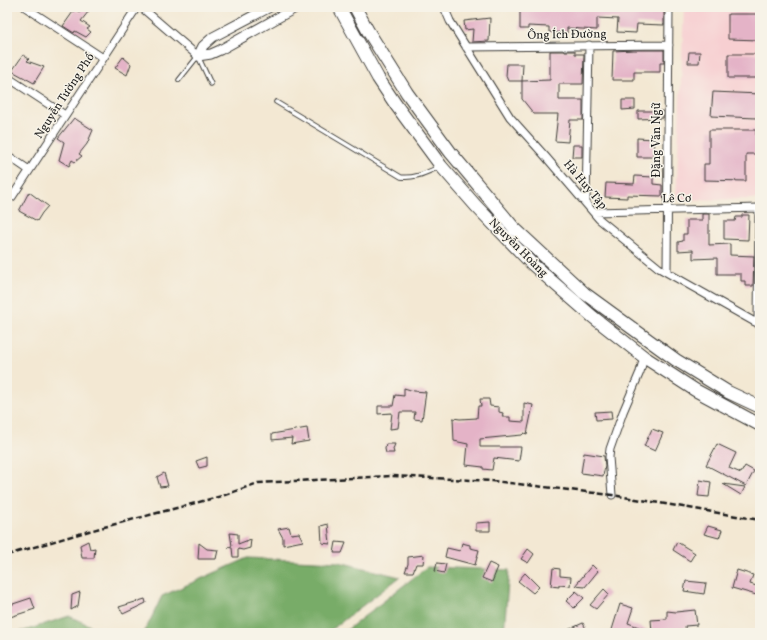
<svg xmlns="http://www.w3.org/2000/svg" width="767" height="640" viewBox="0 0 767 640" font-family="Vollkorn,serif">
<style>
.built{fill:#f7cfd1}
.forest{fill:#78ac68;stroke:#4a6442}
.building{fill:#e4b3c7}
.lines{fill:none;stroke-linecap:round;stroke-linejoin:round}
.service-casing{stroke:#3c3b37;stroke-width:5.5}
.minor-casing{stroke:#3c3b37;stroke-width:9}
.tertiary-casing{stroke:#3c3b37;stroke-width:11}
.trunk-casing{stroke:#3c3b37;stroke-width:14}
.service{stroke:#fff;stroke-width:3.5}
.minor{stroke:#fff;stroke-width:7}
.tertiary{stroke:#fff;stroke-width:9}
.trunk{stroke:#fff;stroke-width:12}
.rail{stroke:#1c1c1c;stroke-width:2.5;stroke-dasharray:6 3;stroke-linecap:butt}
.labels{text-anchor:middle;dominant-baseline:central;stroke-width:3;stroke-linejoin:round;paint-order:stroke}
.street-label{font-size:12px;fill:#1c1c1c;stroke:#f7f3e8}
</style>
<rect width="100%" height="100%" fill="#f7f3e8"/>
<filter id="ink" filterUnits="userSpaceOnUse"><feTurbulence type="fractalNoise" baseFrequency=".025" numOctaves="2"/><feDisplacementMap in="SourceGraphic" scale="8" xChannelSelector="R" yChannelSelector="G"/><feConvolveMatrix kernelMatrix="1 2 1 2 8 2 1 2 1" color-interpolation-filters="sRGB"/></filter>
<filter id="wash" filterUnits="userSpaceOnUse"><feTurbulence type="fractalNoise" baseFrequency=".012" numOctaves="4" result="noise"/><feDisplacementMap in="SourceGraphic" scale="16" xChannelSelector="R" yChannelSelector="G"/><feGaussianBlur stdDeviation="0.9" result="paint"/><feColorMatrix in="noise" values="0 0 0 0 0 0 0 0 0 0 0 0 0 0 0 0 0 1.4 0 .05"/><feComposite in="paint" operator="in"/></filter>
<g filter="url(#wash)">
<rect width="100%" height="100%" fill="#f3e8d3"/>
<!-- built -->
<path class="built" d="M684 7H760V199L676 200Z"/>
<!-- forest -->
<path class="forest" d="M248 558 339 562 400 577 327 633H144L162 596Z
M427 567 509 570 504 633H343Z
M69 616 97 629 96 633H7L24 631Z"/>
<g id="blocks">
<!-- building -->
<path class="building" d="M83 7H92L81 21 90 27 87 29 91 32 86 37 75 31 74 33 63 26 75 9 79 12Z
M550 7H664V25L637 24 636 33 617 32 618 19 597 18V30L567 28V33L549 32V27L528 26V29H520V10H532V9H549Z
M728 14H760V40L728 39Z
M490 18 489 41 472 42 473 29 465 30 464 21Z
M634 50H664V63H660V72H634V80H612L613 51Z
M550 51H575V54H584L583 84H559V100H583V120H570L568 142 555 141 558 114H534L522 99V81H508L506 76 507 64H523L522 81 550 80Z
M689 52H700L699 63H688Z
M728 54H760V78H728Z
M23 55 29 59 27 61 44 67 34 83 12 71Z
M123 57 131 64 127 75 115 68Z
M713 92 760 94V116H757L756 118 711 116Z
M622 100H635V109L622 110Z
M638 111H663V118L638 119Z
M74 118 93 130 87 144 79 154 82 156 75 162 72 160 69 166 59 160 64 142 58 138Z
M709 130H756V154H746V181L704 180V164H709Z
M637 138 654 139 653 157H637Z
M573 145H582V157H572Z
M635 176 653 177V184L662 185V196L627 195V198L605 197 606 183 634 184Z
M29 192 48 206 42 213 37 221 19 211Z
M702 214H709V245L730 244V255L754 256 753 286H745V281H741V274H717V258L693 259V250L678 251V242L683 241V234H687V220H702Z
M742 215H749L748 240 724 239V221H735L736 217H742Z
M404 388 414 391 426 392 422 420 414 419 415 412H400L398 428 390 429 392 413 378 414V406H393L395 395 404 396Z
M480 399H489L490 406 499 407V412L503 413 502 417H510V421L524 422V403L533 405 527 434 524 433 522 435 480 439V447H521L519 461 494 458 492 470 483 469V467L466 465 468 444 454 441 453 418 460 419 477 418 478 406H481Z
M611 411 612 419 596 420 595 412Z
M307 428 309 441 291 444 292 438 272 440V434Z
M652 429 663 433 655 451 644 446Z
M386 444H395L393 449 394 453H386L385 449Z
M717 444 736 453 729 468 741 473 745 466 754 471 746 486 706 465Z
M584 453 604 456 605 466 603 476 581 473Z
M207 457V466L199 468 196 461Z
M164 473 168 486 160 487 157 477Z
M700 480 711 482 709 497 698 496Z
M723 484 745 487 741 495Z
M490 522V531H476V523Z
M328 524 330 544 322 543 321 526Z
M708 526 722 530 719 538 704 534Z
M289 527 291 534 299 533 303 541 283 545V538L278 529Z
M230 533 238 534V544L251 539 250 548 243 550 238 549V557H233L232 548 228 547 232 546Z
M88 541 90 549 95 548 94 558H82L80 545Z
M336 542 346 543 342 553H334Z
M677 542 695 553 690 561 673 550Z
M199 543 207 549 218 550 216 559H198Z
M462 543 470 545V548L479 550 475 565 445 557 447 548 460 551Z
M528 549 534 554 528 563 521 559Z
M424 555 423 564H416L413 572H405L408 564V557Z
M437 563 446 564 444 573 435 571Z
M489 563 498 567 492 582 482 578Z
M592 565 598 571 585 587 575 586Z
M553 568 560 569V576L571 577 570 586 559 585V587L551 586Z
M737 570 753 575 750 584 760 587V596L732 588Z
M525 573 539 587 533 593 518 581Z
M686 581 706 583 704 594 684 591Z
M604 589 609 594 596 609 590 605Z
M576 591 584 598 574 608 566 601Z
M80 592 78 606 71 610 72 595Z
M31 598 35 609 7 618V606Z
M145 599 146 603 123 614 119 607Z
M620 604 633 608 628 623 652 632 651 620 667 619V611L676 612 695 610 697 625 685 626 686 633H611Z
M583 623 588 633H561Z"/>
</g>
</g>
<g filter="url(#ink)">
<use href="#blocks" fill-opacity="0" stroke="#3c3b37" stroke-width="1"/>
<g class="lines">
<!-- service casing -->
<g class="service-casing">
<path id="service" d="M179 80 198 56 211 84
M276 102 401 177C415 179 427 172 439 167"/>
</g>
<!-- minor casing -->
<g class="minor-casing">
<path id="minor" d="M25 7 103 58
M141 7 198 56
M444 7 450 21 510 117 545 156 599 219 659 268 753 321 760 324
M466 47 669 45
M7 77 65 115
M7 155 29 170
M12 197 137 7
M586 203 589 45
M594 212 760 208
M667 272 669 7
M758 324 759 208
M612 495 609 457 610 449 623 412 640 372 644 357"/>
</g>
<!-- tertiary casing -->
<g class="tertiary-casing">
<path id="tertiary" d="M198 56 211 54 220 50 297 7
M198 56 203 46 213 37 270 7"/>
</g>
<!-- trunk casing -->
<g class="trunk-casing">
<path id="trunk" d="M339 7 378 78 396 105 441 166 476 206 532 264 593 317 644 357 695 390 760 425
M355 7 368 31 407 93 451 153 514 228 584 293 676 360 728 392 760 407"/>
</g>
<!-- service -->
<use href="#service" class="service"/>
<!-- minor -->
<use href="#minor" class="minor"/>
<!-- tertiary -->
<use href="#tertiary" class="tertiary"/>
<!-- trunk -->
<use href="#trunk" class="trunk"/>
<!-- rail -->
<path class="rail" d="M7 555 89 531 222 496 258 483 391 476 493 481 612 495 760 520"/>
</g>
</g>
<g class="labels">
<!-- street labels -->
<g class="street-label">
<text transform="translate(567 35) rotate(-1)">Ông Ích Đường</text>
<text transform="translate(65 96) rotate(-57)">Nguyễn Tường Phổ</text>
<text transform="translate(657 140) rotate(-90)">Đặng Văn Ngữ</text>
<text transform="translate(585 185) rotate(50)">Hà Huy Tập</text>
<text transform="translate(677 199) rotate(-1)">Lê Cơ</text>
<text transform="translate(518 248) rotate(45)">Nguyễn Hoàng</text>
</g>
</g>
<!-- margin -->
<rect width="767" height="640" fill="none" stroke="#f7f3e8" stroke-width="24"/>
</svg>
